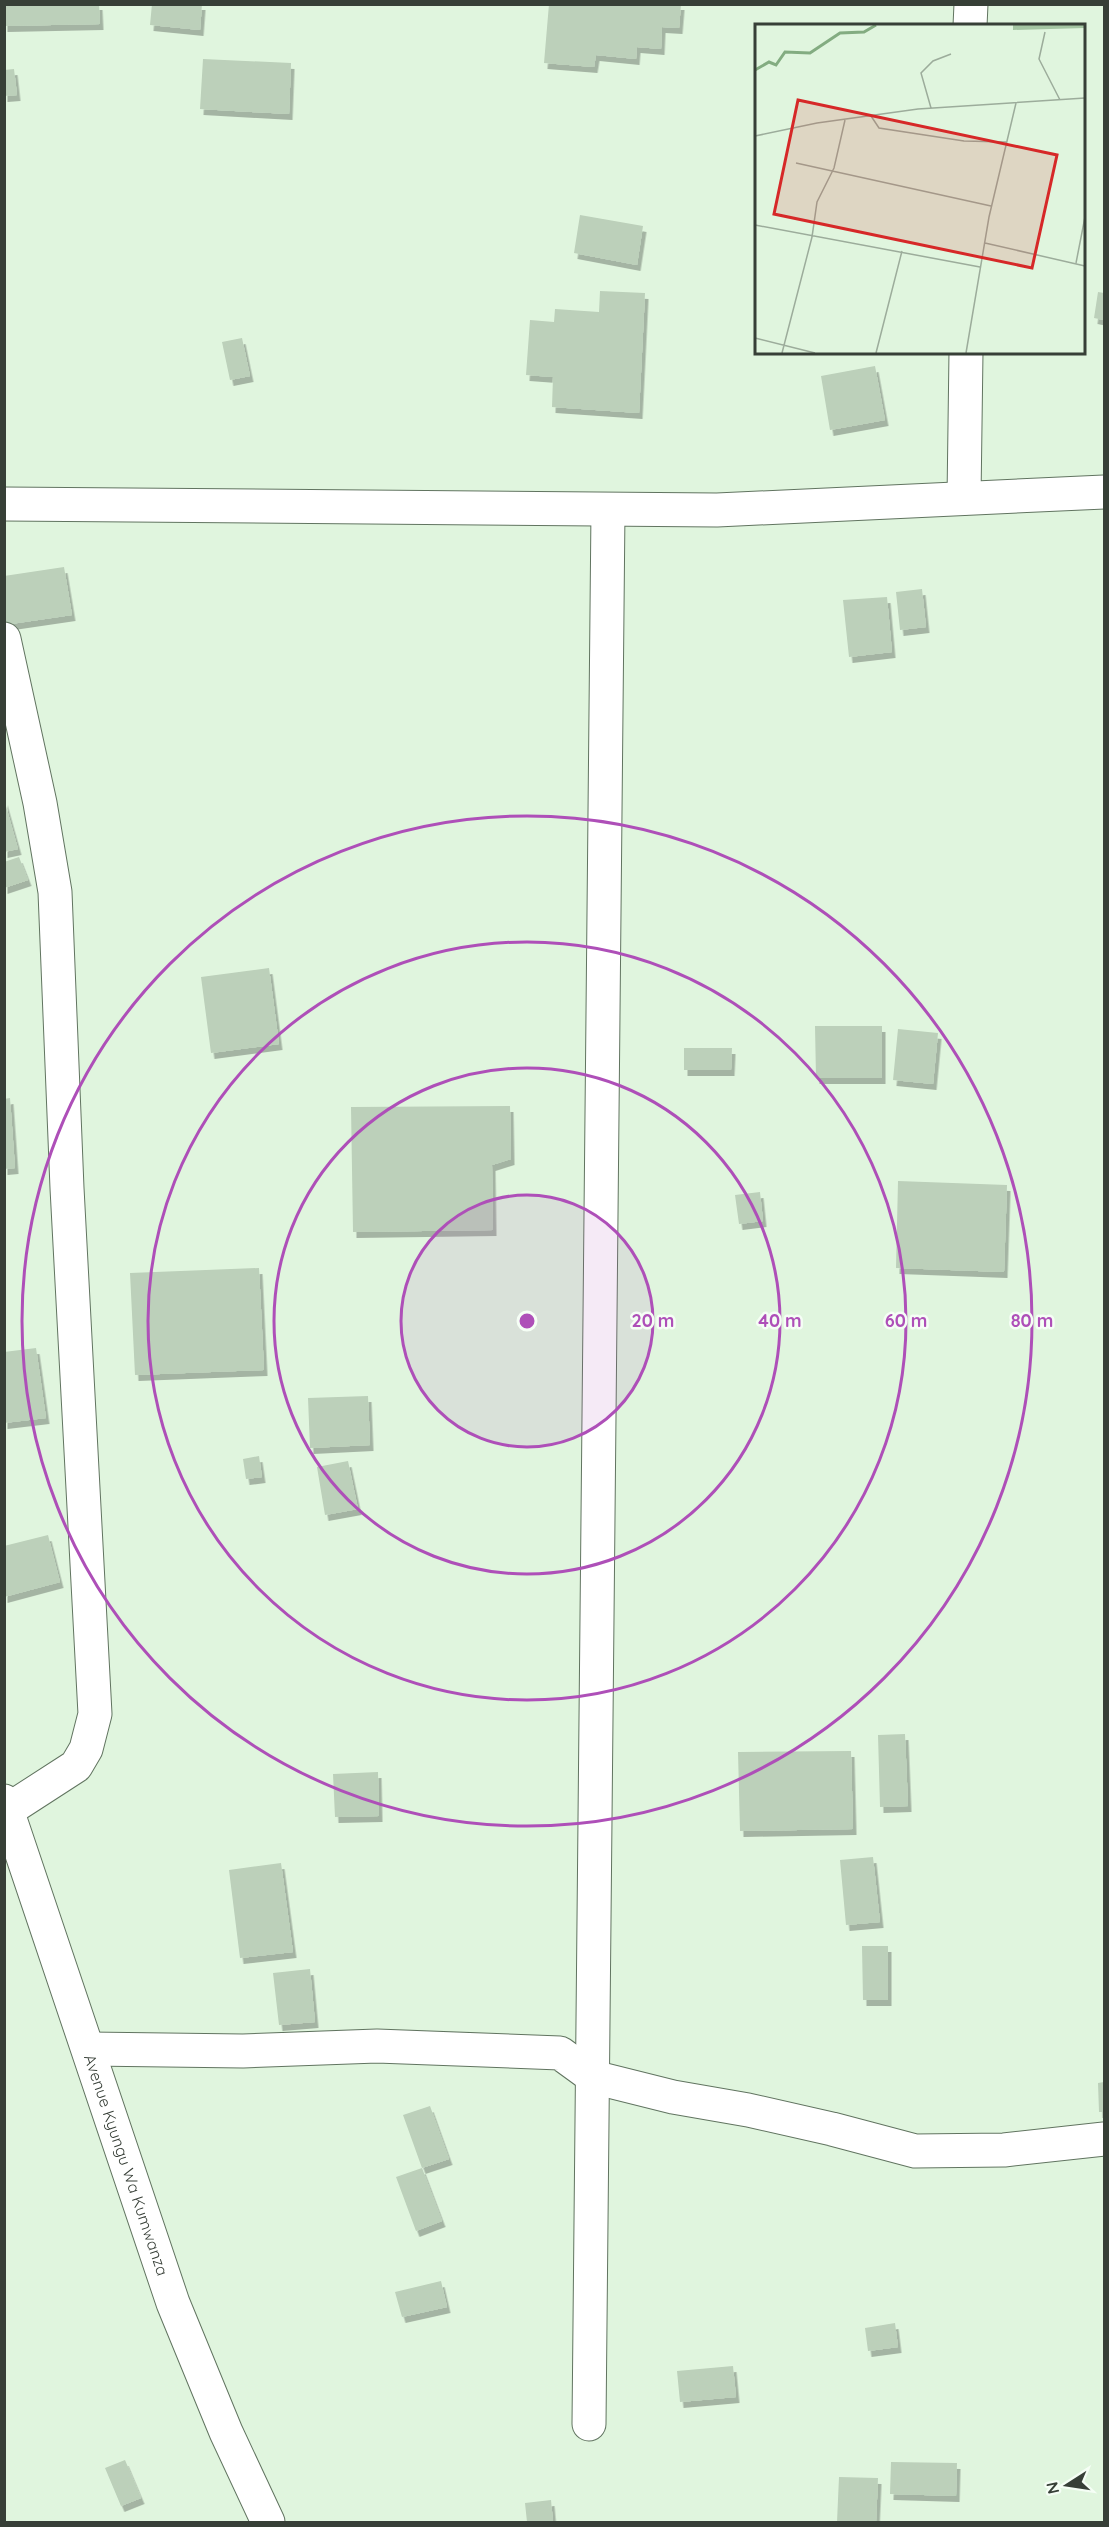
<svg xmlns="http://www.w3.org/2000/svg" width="1109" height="2527" viewBox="0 0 1109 2527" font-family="Quicksand,sans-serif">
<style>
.building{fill:#bcd0ba;filter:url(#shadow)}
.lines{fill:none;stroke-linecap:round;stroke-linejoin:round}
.minor-casing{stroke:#617460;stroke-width:35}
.minor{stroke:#fff;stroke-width:33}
.ring{fill:none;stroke:#ae4fb8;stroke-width:3}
.labels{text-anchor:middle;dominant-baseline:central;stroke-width:5;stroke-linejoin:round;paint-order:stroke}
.street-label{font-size:16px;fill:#373f37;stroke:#f5fef5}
.inset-river{fill:none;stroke:#83ac81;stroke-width:3}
.inset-road{fill:none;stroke:#9cac9b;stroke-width:1.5}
.view{fill:#d62828;fill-opacity:0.15;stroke:#d62828;stroke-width:3}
.inset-edge{fill:none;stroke:#373f37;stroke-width:3}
.centre{fill:#ae4fb8;stroke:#f5fef5;stroke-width:3}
.ring-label{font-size:18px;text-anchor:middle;font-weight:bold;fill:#ae4fb8;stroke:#f5fef5;stroke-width:5;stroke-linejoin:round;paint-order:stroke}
</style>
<defs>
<filter id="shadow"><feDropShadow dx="3.5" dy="6" stdDeviation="0" flood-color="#0004"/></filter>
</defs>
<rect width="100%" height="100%" fill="#e0f5de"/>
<!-- building -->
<path class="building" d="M4 4H99L100 24 4 26Z
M152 4H202L200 30 150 25Z
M549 4H681L679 28 662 27 661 49 637 47 636 59 596 55 594 67 544 63Z
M203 59 291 63 289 114 200 109Z
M14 69 17 95 4 96V70Z
M580 215 643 226 637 265 574 253Z
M600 291 645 293 639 413 552 407 553 377 526 375 530 320 554 322 555 309 599 312Z
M1098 292 1104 293V320L1094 318Z
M242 338 250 376 230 380 222 342Z
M875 366 885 420 830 430 821 376Z
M64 567 72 615 4 625V576Z
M922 589 926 627 900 630 896 592Z
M887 597 892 652 849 657 843 600Z
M4 799 18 849 4 852Z
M19 857 28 880 4 888V862Z
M269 968 279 1044 211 1053 201 977Z
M815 1026H882V1078H816Z
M898 1029 938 1033 933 1084 893 1080Z
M684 1048H732L731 1070H684Z
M10 1098 15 1168 4 1169V1099Z
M510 1106 511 1159 492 1165 493 1230 353 1232 351 1107Z
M898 1181 1007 1185 1004 1272 896 1268Z
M760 1192 763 1221 739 1224 735 1195Z
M259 1268 264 1370 135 1375 130 1273Z
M36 1348 46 1418 4 1423V1352Z
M368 1396 370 1445 310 1448 308 1398Z
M259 1456 262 1477 246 1479 243 1459Z
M348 1461 358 1509 325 1515 317 1467Z
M48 1535 60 1582 4 1597V1546Z
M905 1734 908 1806 880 1807 878 1735Z
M851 1751 853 1829 740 1831 738 1752Z
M378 1772 379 1816 335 1817 333 1774Z
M873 1857 880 1922 846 1925 840 1860Z
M281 1863 293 1952 240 1958 229 1870Z
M862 1946H888V2000H863Z
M310 1969 315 2022 279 2025 273 1973Z
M1104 2082V2112H1099L1098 2083Z
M430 2106 449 2159 422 2168 442 2221 416 2231 396 2177 422 2168 403 2115Z
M441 2281 447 2307 402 2317 395 2292Z
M895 2323 898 2347 868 2351 865 2328Z
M733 2366 736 2397 680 2402 677 2371Z
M125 2460 141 2498 121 2506 105 2468Z
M891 2462 957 2463 956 2496 890 2494Z
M839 2477 878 2478 876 2522H837Z
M551 2500 553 2522H527L525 2503Z"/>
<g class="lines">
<!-- minor casing -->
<g class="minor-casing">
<g id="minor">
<path d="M970 26 971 4"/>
<path d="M964 498 966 352"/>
<path d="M4 504 717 510 1104 492"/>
<path d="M4 639 40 803 55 892 67 1188 95 1714 86 1749 76 1766 8 1810"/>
<path id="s1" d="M4 1801 173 2303 226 2432 268 2522"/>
<path d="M89 2049 243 2051 377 2046 560 2053 593 2077 673 2097 748 2110 832 2129 915 2151 1004 2150 1104 2139"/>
<path d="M589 2424 608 510"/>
</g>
</g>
<!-- minor -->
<use href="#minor" class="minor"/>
</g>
<!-- distance rings -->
<circle cx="527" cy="1321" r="126" fill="#ae4fb8" fill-opacity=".12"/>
<g class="ring">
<circle cx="527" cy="1321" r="126"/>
<circle cx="527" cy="1321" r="253"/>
<circle cx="527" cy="1321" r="379"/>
<circle cx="527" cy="1321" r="505"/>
</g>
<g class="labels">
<!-- street labels -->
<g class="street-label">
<text stroke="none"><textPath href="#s1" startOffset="384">Avenue Kyungu Wa Kumwanza</textPath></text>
</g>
</g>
<!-- overview -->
<g transform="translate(755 24)">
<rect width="330" height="330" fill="#e0f5de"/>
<path d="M258 1H330V4L258 6Z" fill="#a4c5a2"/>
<path class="inset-river" d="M0 46 14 38 21 41 30 28 55 29 85 9 109 8 121 1"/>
<path class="inset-road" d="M290 8 284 35 305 76M176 84 166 49 178 37 196 30M116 92 124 104 209 117 251 118M0 112 62 99 163 85 330 74M41 139 236 182M0 201 225 243M230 219 330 242M321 239 330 193M0 314 60 329M27 329 57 213 62 178 79 144 90 96M121 329 147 227M211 329 234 193 261 79"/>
<path class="view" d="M43 76 302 131 277 244 19 190Z"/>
<rect width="330" height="330" class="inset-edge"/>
</g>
<circle cx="527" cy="1321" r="9" class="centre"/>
<g class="ring-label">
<text x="653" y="1327">20 m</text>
<text x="780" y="1327">40 m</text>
<text x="906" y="1327">60 m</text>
<text x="1032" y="1327">80 m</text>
</g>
<!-- border -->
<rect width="1109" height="2527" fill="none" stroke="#373f37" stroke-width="12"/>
<!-- north arrow -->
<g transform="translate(1067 2485) rotate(258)" stroke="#f5fef5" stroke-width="4.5" paint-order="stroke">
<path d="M0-4.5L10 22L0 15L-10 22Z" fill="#373f37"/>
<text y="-9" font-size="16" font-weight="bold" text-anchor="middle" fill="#373f37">N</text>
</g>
</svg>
